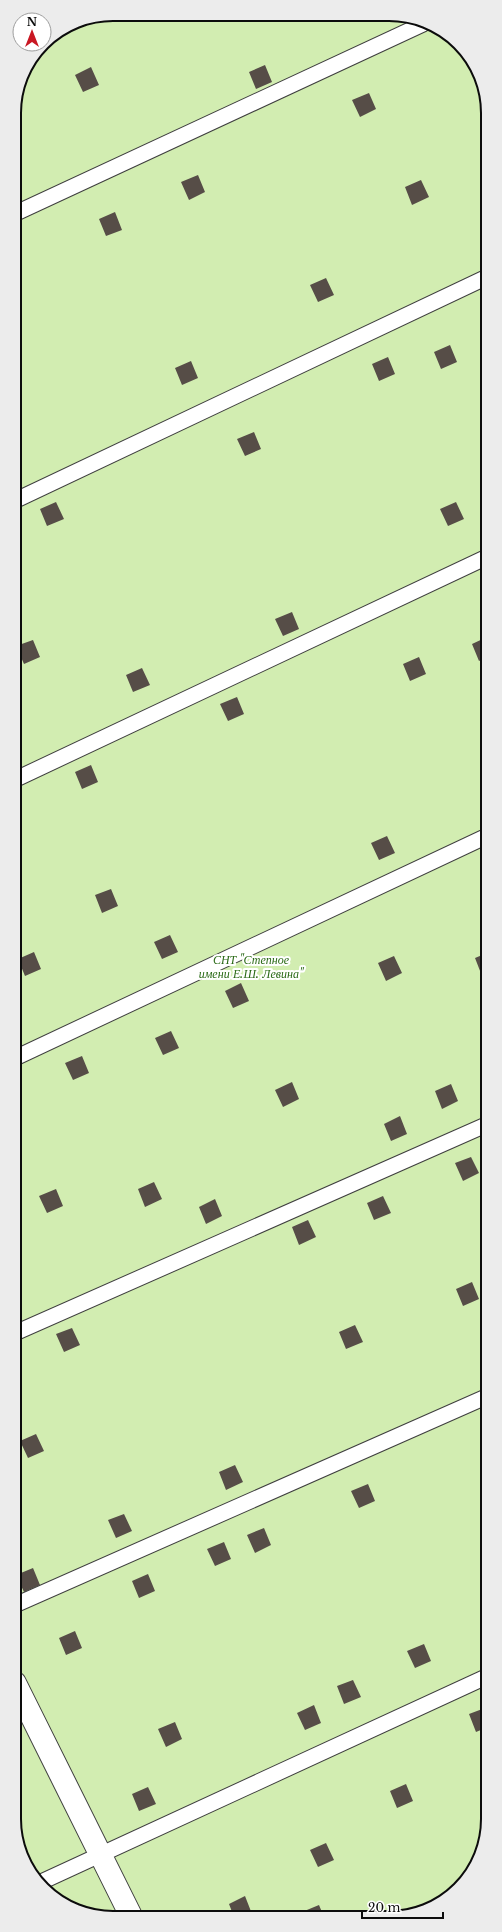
<svg xmlns="http://www.w3.org/2000/svg" width="502" height="1932" viewBox="0 0 502 1932" font-family="'Libre Baskerville',serif">
<style>
.green{fill:#d2edb1}
.building{fill:#564d47}
.lines{fill:none;stroke-linecap:round;stroke-linejoin:round}
.lane-casing{stroke:#3f3f3f;stroke-width:17}
.street-casing{stroke:#3f3f3f;stroke-width:24}
.lane{stroke:#fff;stroke-width:15}
.street{stroke:#fff;stroke-width:22}
.labels{text-anchor:middle;dominant-baseline:central;stroke-width:4;stroke-linejoin:round;paint-order:stroke}
.park-label{font-size:12px;font-style:italic;fill:#2a6a16;stroke:#fff}
.rim{fill:none;stroke:#0c0c0c;stroke-width:2}
</style>
<rect width="100%" height="100%" fill="#fffbeb"/>
<!-- green -->
<path class="green" d="M113 14 409 16 459 43 478 69 487 100 488 1825 481 1857 463 1884 438 1905 402 1917 93 1916 43 1889 24 1863 15 1832 14 107 22 75 44 42 75 21Z"/>
<!-- building -->
<path class="building" d="M265 65 272 82 256 89 249 72Z
M91 67 99 85 83 92 75 75Z
M369 93 376 109 360 117 352 100Z
M198 175 205 192 189 200 181 182Z
M421 180 429 197 412 205 405 187Z
M115 212 122 230 106 236 99 219Z
M326 278 334 295 318 302 310 285Z
M450 345 457 362 441 369 434 352Z
M388 357 395 374 379 381 372 364Z
M191 361 198 378 182 385 175 368Z
M254 432 261 449 245 456 237 439Z
M56 502 64 519 47 526 40 509Z
M456 502 464 519 448 526 440 509Z
M292 612 299 629 283 636 275 619Z
M487 637V657L479 661 472 644Z
M33 640 40 657 24 664 16 646Z
M419 657 426 674 410 681 403 664Z
M142 668 150 685 133 692 126 675Z
M237 697 244 714 228 721 220 704Z
M91 765 98 782 82 789 75 772Z
M14 812 21 827 14 830Z
M387 836 395 853 379 860 371 843Z
M111 889 118 906 102 913 95 895Z
M170 935 178 952 162 959 154 942Z
M34 952 41 969 25 976 18 959Z
M487 953V973L482 976 475 958Z
M394 956 402 973 386 981 378 963Z
M241 983 249 1001 233 1008 225 991Z
M171 1031 179 1048 163 1055 155 1038Z
M82 1056 89 1073 73 1080 65 1063Z
M292 1082 299 1099 283 1107 275 1090Z
M451 1084 458 1101 442 1109 435 1091Z
M400 1116 407 1134 391 1141 384 1124Z
M471 1157 479 1173 463 1181 455 1163Z
M154 1182 162 1199 145 1207 138 1189Z
M56 1189 63 1206 47 1213 39 1196Z
M383 1196 391 1213 374 1220 367 1203Z
M215 1199 222 1216 206 1224 199 1207Z
M308 1220 316 1237 299 1245 292 1227Z
M472 1282 479 1299 463 1306 456 1289Z
M355 1325 363 1342 346 1349 339 1332Z
M72 1328 80 1345 64 1352 56 1334Z
M36 1434 44 1451 28 1458 20 1441Z
M235 1465 243 1482 226 1490 219 1472Z
M368 1484 375 1501 359 1508 351 1491Z
M124 1514 132 1531 116 1538 108 1520Z
M264 1528 271 1545 255 1553 247 1535Z
M224 1542 231 1559 215 1566 207 1549Z
M33 1568 40 1585 24 1592 16 1575Z
M148 1574 155 1591 139 1598 132 1581Z
M75 1631 82 1648 66 1655 59 1638Z
M424 1644 431 1661 415 1668 407 1651Z
M353 1680 361 1697 344 1704 337 1686Z
M314 1705 321 1723 305 1730 297 1713Z
M485 1708 488 1714V1727L476 1732 469 1714Z
M175 1722 182 1739 166 1747 158 1729Z
M406 1784 413 1801 397 1808 390 1791Z
M148 1787 156 1804 139 1811 132 1794Z
M326 1843 334 1860 318 1867 310 1850Z
M20 1850 26 1860H24Z
M245 1896 252 1914 246 1917H234L229 1904Z
M319 1905 324 1917H305L302 1912Z"/>
<g class="lines">
<!-- lane casing -->
<g class="lane-casing">
<path id="lane" d="M14 214 423 24
M14 501 487 277
M14 780 487 557
M15 1058 487 836
M15 1333 488 1124
M15 1605 488 1396
M39 1883 488 1676"/>
</g>
<!-- street casing -->
<g class="street-casing">
<path id="street" d="M15 1683 131 1916"/>
</g>
<!-- lane -->
<use href="#lane" class="lane"/>
<!-- street -->
<use href="#street" class="street"/>
</g>
<g class="labels">
<!-- park labels -->
<g class="park-label">
<text x="251" y="959">СНТ "Степное<tspan x="251" dy="14">имени Е.Ш. Левина"</tspan></text>
</g>
</g>
<!-- crop -->
<path d="M0 0H502V1932H0ZM113 21H389A92 92 0 0 1 481 113V1819A92 92 0 0 1 389 1911H113A92 92 0 0 1 21 1819V113A92 92 0 0 1 113 21Z" fill="#ececec" fill-rule="evenodd"/>
<path class="rim" d="M113 21H389A92 92 0 0 1 481 113V1819A92 92 0 0 1 389 1911H113A92 92 0 0 1 21 1819V113A92 92 0 0 1 113 21Z"/>
<!-- north arrow -->
<g transform="translate(32 32)"><circle r="19" fill="#ffffff" stroke="#9e9e9e"/>
<path d="M0-3L7 15L0 10L-7 15Z" fill="#c91723"/>
<text y="-6" font-size="11" font-weight="bold" text-anchor="middle" fill="#0c0c0c">N</text>
</g>
<!-- scale -->
<path d="M362 1912v6h81v-6" fill="none" stroke="#0c0c0c" stroke-width="2"/>
<text x="368" y="1912" font-size="12" fill="#0c0c0c" stroke="#ffffff" stroke-width="3" paint-order="stroke">20 m</text>
</svg>
